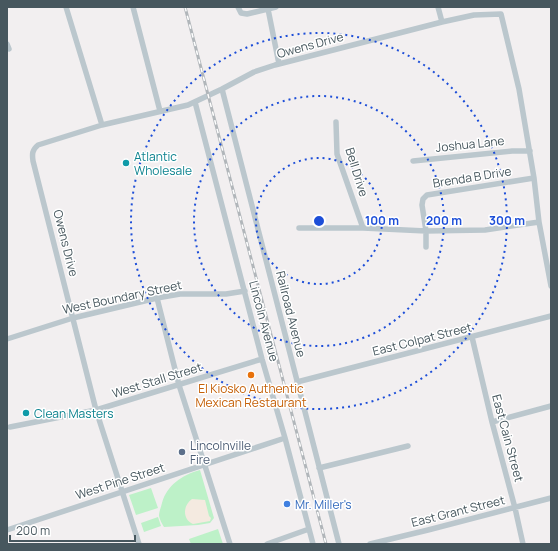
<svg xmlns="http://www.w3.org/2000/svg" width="558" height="551" viewBox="0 0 558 551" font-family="Manrope,sans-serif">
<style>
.green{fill:#bdf1c8}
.sand{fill:#f4eae0}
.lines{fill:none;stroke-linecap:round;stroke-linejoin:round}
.minor{stroke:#bbc7cd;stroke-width:5.5}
.rail-casing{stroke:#b1b6ba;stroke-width:3}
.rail{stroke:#fff;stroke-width:1.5;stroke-dasharray:4.5;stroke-linecap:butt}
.ring{fill:none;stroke:#1d4ed8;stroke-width:2;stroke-dasharray:2 4}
.culture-dot{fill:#0f9aa8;stroke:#fff;stroke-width:1.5}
.food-dot{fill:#e8710a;stroke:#fff;stroke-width:1.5}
.service-dot{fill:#5c6f8a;stroke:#fff;stroke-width:1.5}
.shop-dot{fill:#3f7fe0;stroke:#fff;stroke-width:1.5}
.labels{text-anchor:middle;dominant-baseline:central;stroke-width:3;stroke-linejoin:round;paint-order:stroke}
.street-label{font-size:12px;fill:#47575e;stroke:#fff}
.culture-label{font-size:12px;fill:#0d838f;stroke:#fff;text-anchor:start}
.food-label{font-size:12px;fill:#c56008;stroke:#fff}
.service-label{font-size:12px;fill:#4e5e75;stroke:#fff;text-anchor:start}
.shop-label{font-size:12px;fill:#366cbe;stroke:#fff;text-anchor:start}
.centre{fill:#1d4ed8;stroke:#fff;stroke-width:2}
.ring-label{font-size:12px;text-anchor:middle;font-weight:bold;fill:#1d4ed8;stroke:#fff;stroke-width:3;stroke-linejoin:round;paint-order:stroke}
</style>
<rect width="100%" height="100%" fill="#f2eff0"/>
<!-- green -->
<path class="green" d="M200 470 214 518 210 523 198 525 164 527C162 524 160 520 159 516 159 512 161 507 162 503 167 485 182 475 200 470Z
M151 488 158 508 136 515 129 495Z
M158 517 161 526 144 532 141 523Z
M218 529 223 544H191L189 539Z"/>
<!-- sand -->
<path class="sand" d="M192 499 205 500 209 516 211 518 210 521 193 524C182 519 183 505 192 499Z"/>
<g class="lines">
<!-- minor -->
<path class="minor" d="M66 7 102 125
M133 7 160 111
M238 7 241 13 247 14 276 7
M438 7 442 22
M268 9 279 64
M7 44 9 49
M222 89 339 544
M195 102 262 359 285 438 313 544
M336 122 337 154 363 228
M413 161 512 151H530
M299 228H363L426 231 485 230 539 222
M426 247V231L422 205 423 199 427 195 534 178
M157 298 179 385 230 544
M472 337 492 422 515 508 523 544
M7 339 73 318 157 298 180 294H226L245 291
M297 382 551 316
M492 422 551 406
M10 427 96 410 262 359
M319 468 408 446
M7 530 285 438
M139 544 96 410 33 161C32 154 32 150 38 145L102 125 188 105 222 89 254 72 275 65 442 22 474 15 501 14 519 89 534 178 539 222 551 286
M267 544 309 529
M370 544 428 530 551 498"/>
<!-- rail casing -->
<g class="rail-casing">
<path id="rail" d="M185 7 326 544"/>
</g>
<!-- rail -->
<use href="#rail" class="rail"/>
</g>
<!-- distance rings -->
<g class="ring">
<circle cx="319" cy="221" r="63"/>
<circle cx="319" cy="221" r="125"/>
<circle cx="319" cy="221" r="188"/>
</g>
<!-- markers -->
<g class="culture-dot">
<circle cx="126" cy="163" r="4"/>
<circle cx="26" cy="413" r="4"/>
</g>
<circle class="food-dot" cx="251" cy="375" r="4"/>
<circle class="service-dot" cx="182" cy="452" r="4"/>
<circle class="shop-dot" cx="287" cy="504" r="4"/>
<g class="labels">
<!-- street labels -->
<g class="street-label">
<text transform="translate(310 45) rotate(-15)">Owens Drive</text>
<text transform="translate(470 144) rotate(-6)">Joshua Lane</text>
<text transform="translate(357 172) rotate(73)">Bell Drive</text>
<text transform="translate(472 177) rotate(-9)">Brenda B Drive</text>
<text transform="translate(66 243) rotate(76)">Owens Drive</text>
<text transform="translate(122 297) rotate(-12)">West Boundary Street</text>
<text transform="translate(291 314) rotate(76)">Railroad Avenue</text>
<text transform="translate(264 321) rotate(75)">Lincoln Avenue</text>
<text transform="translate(422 339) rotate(-14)">East Colpat Street</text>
<text transform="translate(157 380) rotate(-17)">West Stall Street</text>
<text transform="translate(508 438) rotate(75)">East Cain Street</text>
<text transform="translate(120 481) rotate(-18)">West Pine Street</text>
<text transform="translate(458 511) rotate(-14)">East Grant Street</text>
</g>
<!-- culture labels -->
<g class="culture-label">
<text x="134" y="156">Atlantic<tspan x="134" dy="14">Wholesale</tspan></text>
<text x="34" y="413">Clean Masters</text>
</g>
<!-- food labels -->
<g class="food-label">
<text x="251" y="388">El Kiosko Authentic<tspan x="251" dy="14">Mexican Restaurant</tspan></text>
</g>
<!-- service labels -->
<g class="service-label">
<text x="190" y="445">Lincolnville<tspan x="190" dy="14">Fire</tspan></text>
</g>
<!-- shop labels -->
<g class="shop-label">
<text x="295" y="504">Mr. Miller's</text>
</g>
</g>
<circle cx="319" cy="221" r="6" class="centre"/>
<g class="ring-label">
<text x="382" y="225">100 m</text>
<text x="444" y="225">200 m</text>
<text x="507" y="225">300 m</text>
</g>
<!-- border -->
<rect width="558" height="551" fill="none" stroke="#47575e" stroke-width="16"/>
<!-- scale -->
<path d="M10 535v6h125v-6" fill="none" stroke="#47575e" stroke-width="2"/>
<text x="16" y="535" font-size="12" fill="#47575e" stroke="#ffffff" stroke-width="3" paint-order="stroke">200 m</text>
</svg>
